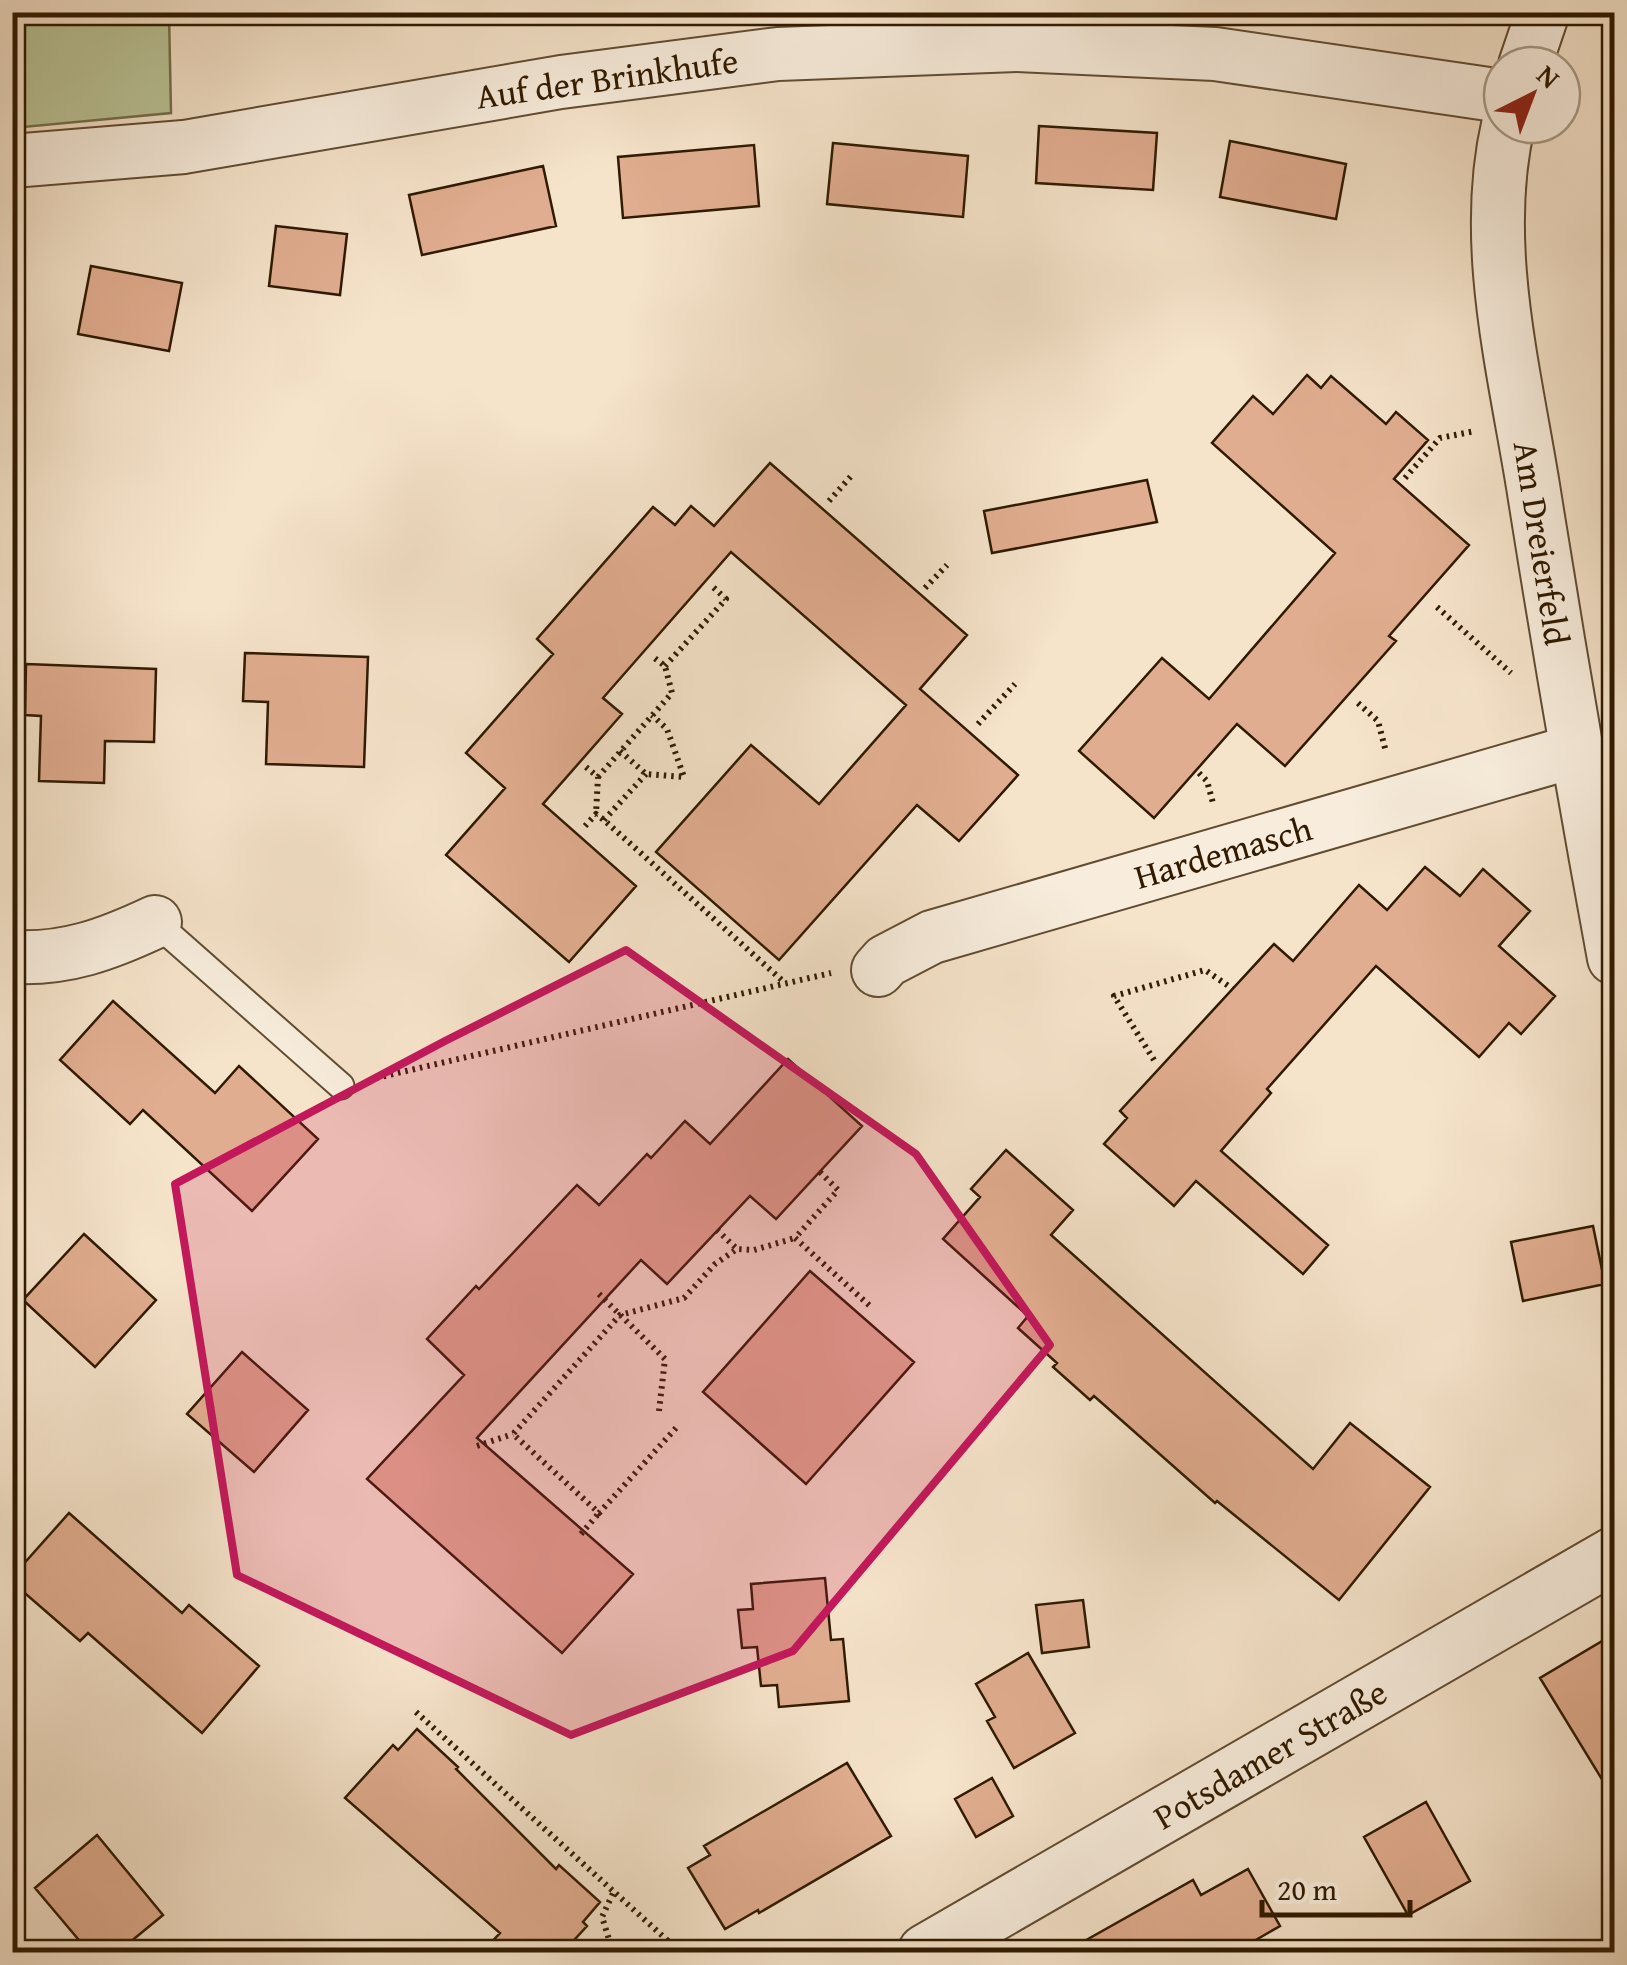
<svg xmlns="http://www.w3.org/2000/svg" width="1627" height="1965" viewBox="0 0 1627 1965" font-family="'Gentium Book Plus',serif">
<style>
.green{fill:#bac498;stroke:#756f4c;stroke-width:2.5}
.building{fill:#e1ad90;stroke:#301a00;stroke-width:2.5}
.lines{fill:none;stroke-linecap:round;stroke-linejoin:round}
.service-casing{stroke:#614c32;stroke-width:29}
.minor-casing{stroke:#614c32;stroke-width:56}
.tertiary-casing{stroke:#614c32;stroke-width:59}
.path{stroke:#301a00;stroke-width:6;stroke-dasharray:2.5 5;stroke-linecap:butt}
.service{stroke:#f8eddd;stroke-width:25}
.minor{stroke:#f8eddd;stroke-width:52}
.tertiary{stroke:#f8eddd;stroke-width:55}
.marked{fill:#c2185b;fill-opacity:0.2;stroke:#c2185b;stroke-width:8;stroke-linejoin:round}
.labels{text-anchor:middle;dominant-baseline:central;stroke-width:9;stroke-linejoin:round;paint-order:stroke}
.street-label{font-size:35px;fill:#301a00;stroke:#f8eddd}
</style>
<rect width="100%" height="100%" fill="#f5e3ca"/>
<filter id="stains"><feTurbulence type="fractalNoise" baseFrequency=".002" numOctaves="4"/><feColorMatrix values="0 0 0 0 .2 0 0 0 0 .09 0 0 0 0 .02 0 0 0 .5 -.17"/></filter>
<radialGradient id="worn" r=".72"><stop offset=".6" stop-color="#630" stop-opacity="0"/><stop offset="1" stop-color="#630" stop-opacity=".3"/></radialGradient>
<!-- green -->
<path class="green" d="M13 12 169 13 171 113 13 128Z"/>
<!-- building -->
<path class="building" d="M1039 126 1157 133 1153 190 1036 183Z
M1230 141 1346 164 1336 219 1220 197Z
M833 143 968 156 963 217 827 204Z
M754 145 759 206 623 218 618 157Z
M543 166 556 226 422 255 409 195Z
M276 226 347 234 340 295 269 286Z
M91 266 182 283 169 351 78 334Z
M1307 375 1321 388 1331 376 1386 424 1396 412 1428 440 1394 479 1469 545 1389 636 1396 641 1285 766 1237 724 1154 818 1079 751 1162 658 1209 699 1335 553 1212 443 1253 396 1273 414Z
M770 463 967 635 920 689 1018 775 959 841 917 805 779 960 656 852 751 745 819 804 906 705 731 552 603 698 622 714 543 804 636 886 569 962 446 855 505 788 466 753 553 654 537 639 653 507 675 525 691 506 714 526Z
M1147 480 1157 522 992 553 984 511Z
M245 653 368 657 364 767 266 764 268 702 243 701Z
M26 664 156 669 154 742 105 741 104 783 39 781 41 716 25 715Z
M1425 867 1460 896 1483 869 1530 911 1499 946 1555 996 1521 1034 1509 1023 1479 1057 1376 966 1267 1089 1271 1093 1221 1151 1328 1245 1303 1274 1196 1181 1174 1206 1104 1144 1127 1118 1120 1111 1274 944 1293 961 1359 885 1387 910Z
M113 1001 215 1093 239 1066 318 1139 252 1211 143 1110 130 1124 60 1060Z
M788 1059 862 1126 776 1219 750 1196 667 1284 641 1260 477 1438 633 1574 562 1653 367 1479 464 1375 427 1339 476 1286 479 1289 577 1185 599 1205 647 1154 651 1158 685 1121 710 1144Z
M1006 1150 1073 1210 1051 1235 1313 1469 1350 1423 1430 1487 1339 1600 1217 1501 1215 1503 1094 1396 1090 1400 1053 1367 1057 1363 1018 1328 1028 1316 943 1239 980 1197 971 1189Z
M1593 1226 1605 1284 1523 1301 1511 1242Z
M84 1234 156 1300 95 1367 23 1300Z
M810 1271 914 1362 806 1484 703 1392Z
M242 1352 308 1410 254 1472 187 1414Z
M69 1513 182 1613 189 1605 259 1666 202 1733 88 1633 80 1641 12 1582V1577Z
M825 1578 831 1640 843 1639 849 1701 779 1707 777 1685 761 1686 757 1647 742 1648 738 1610 753 1609 751 1584Z
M1083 1600 1089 1647 1042 1653 1036 1605Z
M1614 1634V1799L1540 1678Z
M1028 1653 1075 1733 1014 1768 987 1721 995 1717 976 1684Z
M417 1729 458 1767 456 1769 556 1869 559 1865 600 1902 583 1922 587 1926 563 1952H482L500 1933 345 1798 393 1745 398 1750Z
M847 1763 891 1836 759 1913 758 1910 725 1929 688 1868 710 1855 704 1846Z
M992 1778 1013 1816 976 1837 955 1799Z
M1426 1802 1470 1881 1408 1915 1364 1837Z
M97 1835 163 1915 118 1952H89L35 1888Z
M1248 1869 1280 1926 1235 1952H1065L1193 1880 1201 1895Z"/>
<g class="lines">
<!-- service casing -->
<g class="service-casing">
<path id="service" d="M155 922 341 1086"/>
</g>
<!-- minor casing -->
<g class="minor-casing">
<path id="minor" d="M1525 65 1543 12
M1508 125C1481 243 1514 369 1533 486 1558 644 1585 801 1614 958
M12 161 184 147 561 82 778 54 1016 45 1215 54 1502 96
M12 957C66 960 108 944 155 922
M878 970 886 961 932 937 1575 751"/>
</g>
<!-- tertiary casing -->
<g class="tertiary-casing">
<path id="tertiary" d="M926 1952 1614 1555"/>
</g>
<!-- path -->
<path class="path" d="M1405 478 1440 438 1475 431
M829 501 852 475
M925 588 947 565
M1437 607 1511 673
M665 666 726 599 713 587
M1358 703 1378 721 1386 752
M978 724 1015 684
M620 751 646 774 684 777 667 729 652 715
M586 767 598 777 596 814
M1199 773 1207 781 1213 803
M598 777 672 693 665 666 652 656
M604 820 646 774
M585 826 596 814 604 820 785 983
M1154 1060 1114 996 1205 970 1233 989
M376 1078 831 973
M820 1172 838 1190 795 1238 870 1306
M717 1230 737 1249
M599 1294 665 1359 659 1411
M676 1428 599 1513 513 1434 620 1315 684 1298 715 1264 737 1249 754 1250 795 1238
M477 1446 513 1434
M581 1534 599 1513
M416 1712 667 1940 675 1952
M613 1952 602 1917 614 1891"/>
<!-- service -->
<use href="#service" class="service"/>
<!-- minor -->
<use href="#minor" class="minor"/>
<!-- tertiary -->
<use href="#tertiary" class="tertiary"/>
</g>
<!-- marked area -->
<path class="marked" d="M626 950 916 1154 1050 1345 793 1651 571 1735 237 1575 175 1184 445 1041Z"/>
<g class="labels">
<!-- street labels -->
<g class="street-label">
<text transform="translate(607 78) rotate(-8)">Auf der Brinkhufe</text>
<text transform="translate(1542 543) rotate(81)">Am Dreierfeld</text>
<text transform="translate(1223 852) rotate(-16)">Hardemasch</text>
<text transform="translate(1270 1754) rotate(-30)">Potsdamer Straße</text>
</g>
</g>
<!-- margin -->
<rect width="1627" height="1965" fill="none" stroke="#f5e3ca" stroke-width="50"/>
<rect x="15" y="15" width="1597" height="1935" fill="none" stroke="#301a00" stroke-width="5"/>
<rect x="25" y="25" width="1577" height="1915" fill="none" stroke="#301a00" stroke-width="2.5"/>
<!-- north arrow -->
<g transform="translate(1532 95) rotate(42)"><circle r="48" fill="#f8eddd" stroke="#a89985" stroke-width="2.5"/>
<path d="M0-8L18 38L0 25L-18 38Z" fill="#8f2418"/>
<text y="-15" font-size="28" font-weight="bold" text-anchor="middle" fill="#301a00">N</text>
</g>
<!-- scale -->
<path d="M1262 1900v15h148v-15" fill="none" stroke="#301a00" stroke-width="5"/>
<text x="1277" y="1900" font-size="30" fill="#301a00" stroke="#f8eddd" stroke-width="8" paint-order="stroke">20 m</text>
<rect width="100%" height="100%" filter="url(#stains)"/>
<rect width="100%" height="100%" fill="url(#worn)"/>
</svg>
